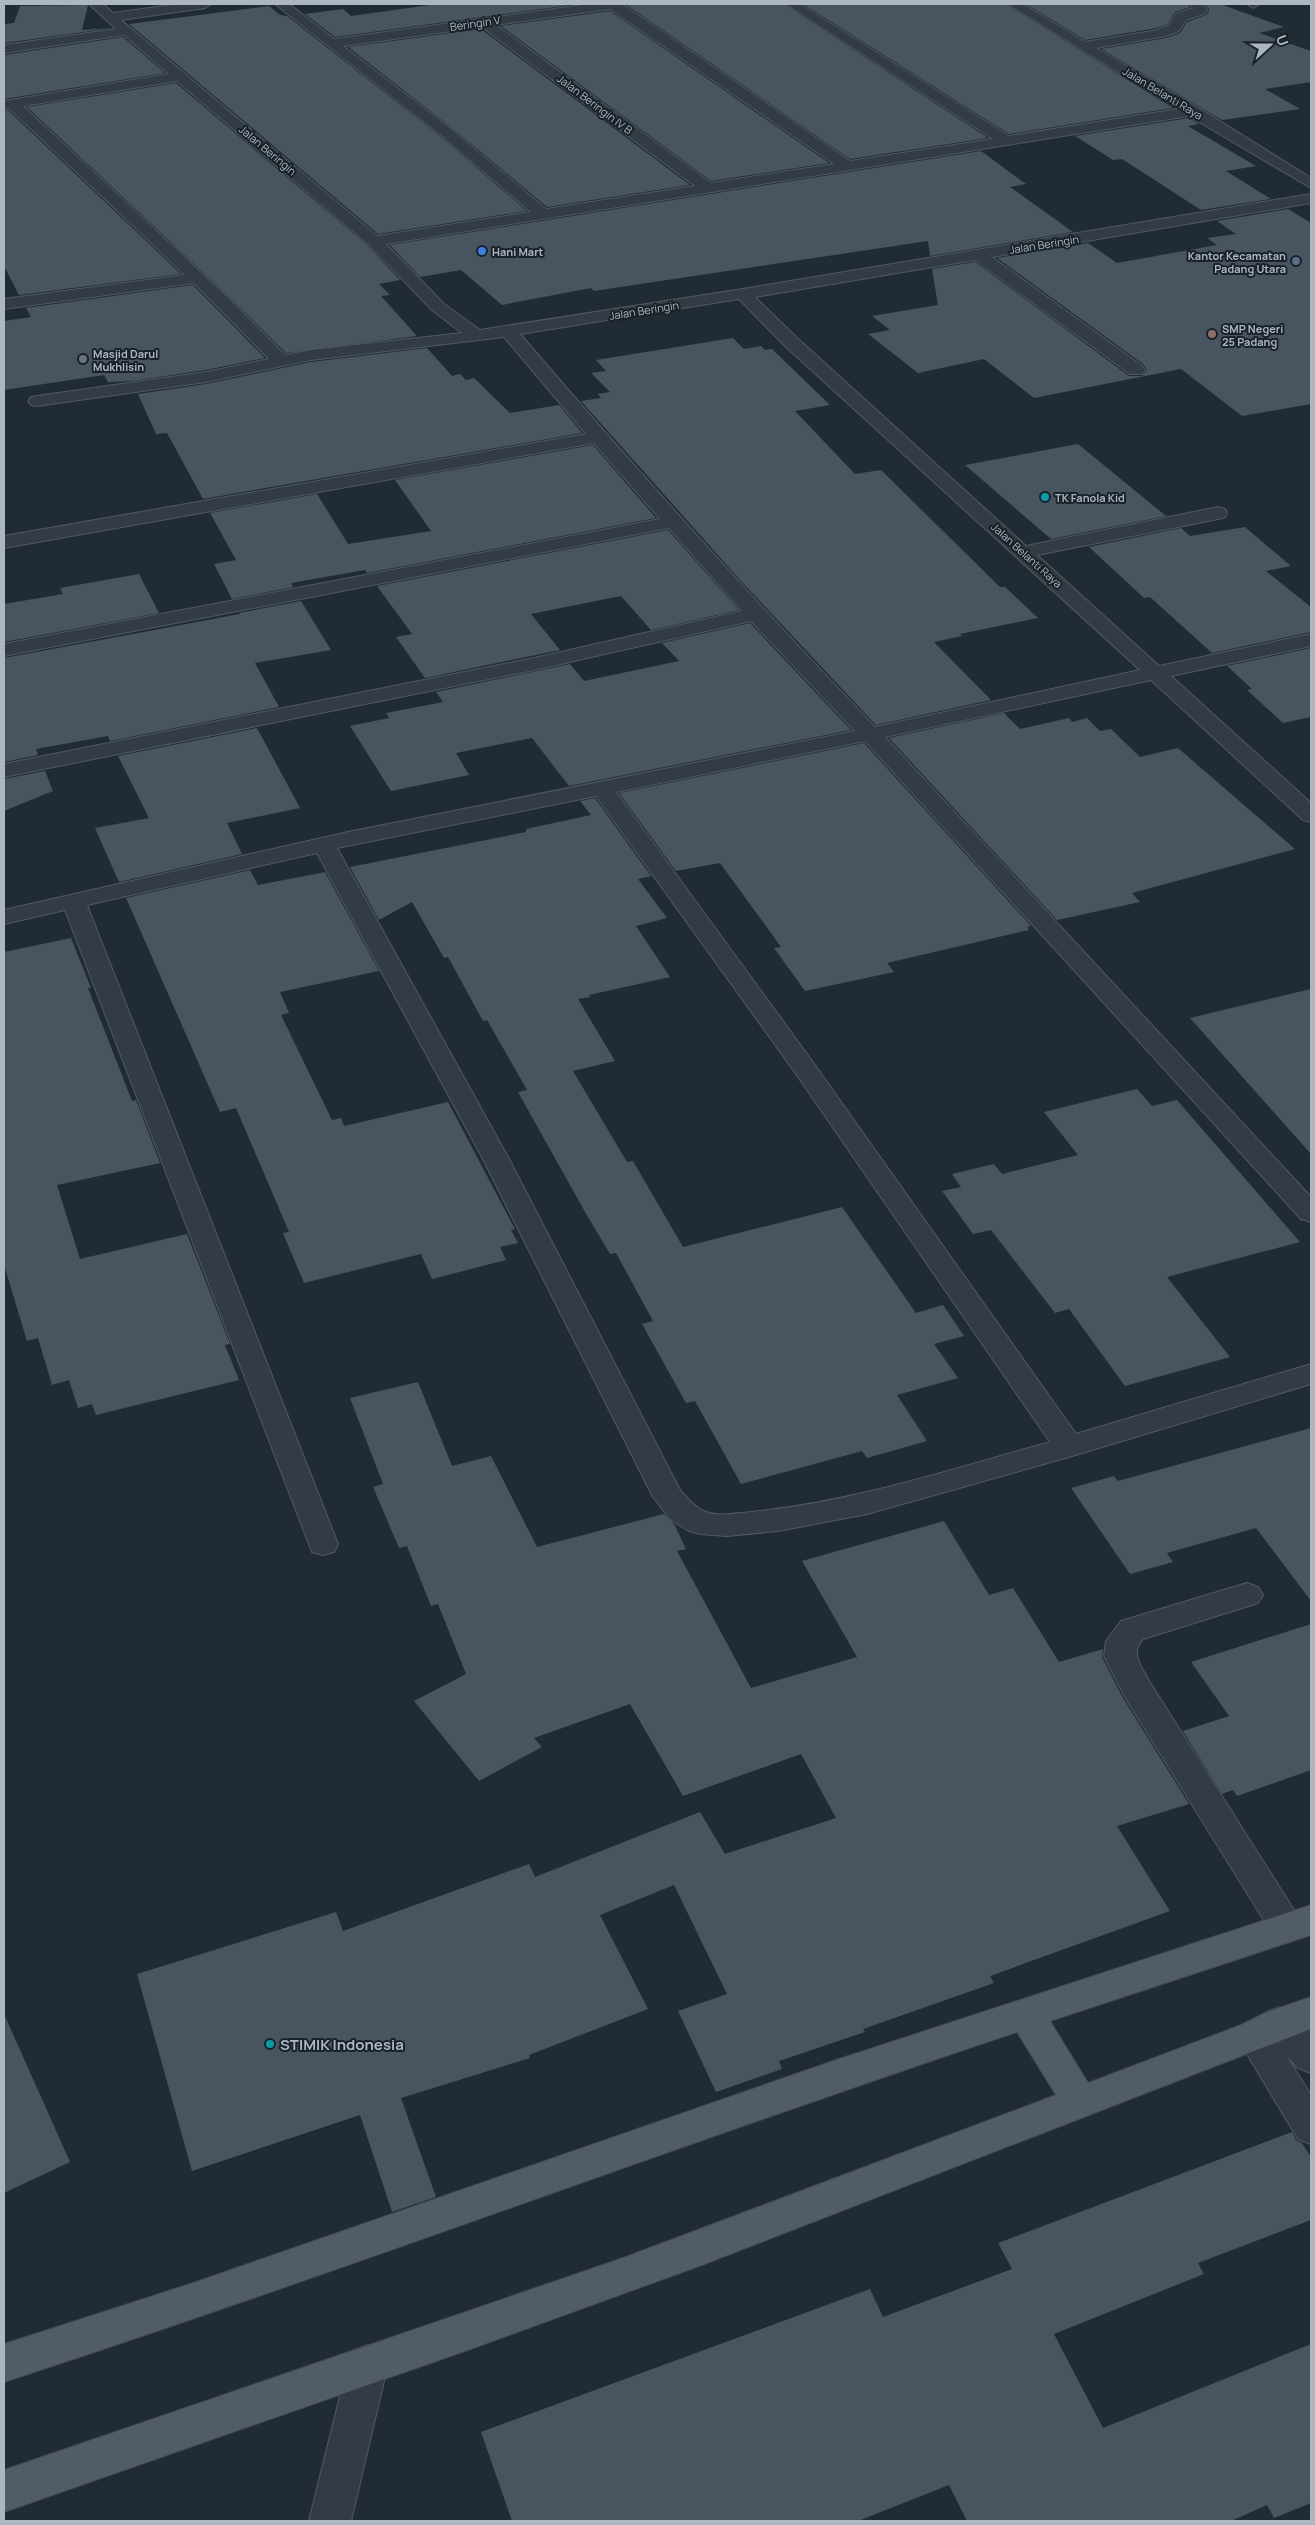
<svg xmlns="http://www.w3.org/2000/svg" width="1315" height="2525" viewBox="0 0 1315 2525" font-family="Manrope,sans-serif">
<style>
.building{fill:#485560}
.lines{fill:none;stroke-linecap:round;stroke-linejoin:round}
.minor-casing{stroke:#505a63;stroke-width:2}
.major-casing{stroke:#3f4851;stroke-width:2}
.minor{fill:#333c44;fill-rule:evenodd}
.major{fill:#515c65;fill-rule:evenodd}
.shop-dot{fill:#3f7fe0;stroke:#192129;stroke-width:2}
.service-dot{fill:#5c6f8a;stroke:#192129;stroke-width:2}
.education-dot{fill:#8d6e63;stroke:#192129;stroke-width:2}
.worship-dot{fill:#6b7280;stroke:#192129;stroke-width:2}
.culture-dot{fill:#0f9aa8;stroke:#192129;stroke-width:2}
.labels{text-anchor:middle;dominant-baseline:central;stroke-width:4;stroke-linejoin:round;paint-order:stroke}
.far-street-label{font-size:11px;fill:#adb7c2;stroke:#192129}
.far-poi-label{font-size:11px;font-weight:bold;fill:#adb7c2;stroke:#192129;text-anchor:start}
.near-poi-label{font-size:15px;font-weight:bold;fill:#adb7c2;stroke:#192129;text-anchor:start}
</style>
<rect width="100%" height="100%" fill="#202b34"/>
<!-- building -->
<path class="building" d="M437 4H578L335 37 305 14 343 9 351 16Z
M625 4H784L988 138 850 159Z
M803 4H1006L1173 108 1009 134Z
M1026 4H1188L1190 7 1175 12 1168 24 1157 28 1085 40Z
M1205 4H1220L1284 27 1259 33 1311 51V82L1265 89 1300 109 1222 120 1101 49 1166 38 1180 33 1187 22 1208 14 1209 9Z
M88 5 82 30 112 28 4 43V24L14 23 20 6Z
M269 6 280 15 287 16 440 136 527 211 378 234 129 24Z
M610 11 829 163 711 181 501 26Z
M481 29 690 185 547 207 452 128 348 47Z
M123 37 165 73 4 99V55Z
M176 83 367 245 400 280 379 284 390 295 381 296 417 336 286 353 228 296 27 107Z
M8 110 181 274 19 295 4 266V111Z
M1189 118 1199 124 1188 126 1256 166 1226 171 1271 199 1201 210 1122 159 1113 160 1075 136Z
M981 151 1026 184 1010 187 1073 232 930 256 928 241 594 291 591 288 502 305 461 270 420 277 390 245Z
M1288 209 1311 223V404L1242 416 1181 369 1034 398 984 359 918 373 868 334 890 330 872 316 938 305 932 269 975 262 1129 376H1142L1147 370 1143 364 997 258 1088 243 1117 263 1217 245 1207 238 1236 234 1217 221Z
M193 285 265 358 206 370 132 381 108 382 104 375 4 390V321L31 317 26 308Z
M733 338 744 349 761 346 765 350 772 349 830 405 795 411 855 474 881 470 1000 587H1005L1038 618 960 634 962 636 934 642 991 700 876 725 740 580 581 401 601 398 598 394 610 392 591 373 606 371 596 360Z
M427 348 452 376 460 374 466 380 474 378 510 413 559 405 582 433 203 499 167 433 156 434 138 394 206 384 311 362Z
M1078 444 1166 516 1051 539 965 465Z
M593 445 656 518 367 573 361 564 365 570 291 583 293 587 232 599 214 564 236 560 210 513 317 494 348 544 431 531 395 480Z
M1245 527 1291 566 1266 571 1311 607V632L1212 653 1150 597 1144 598 1089 547 1181 528 1190 536Z
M668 530 739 610 651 630 621 596 531 614 560 650 425 678 396 637 412 634 377 586Z
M139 574 159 613 4 642V604L63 594 60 588Z
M301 601 331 650 255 663 279 707 110 741 108 736 36 749 38 755 4 762V658L240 614 239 613Z
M750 623 851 730 569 786 532 738 456 753 469 775 391 791 350 726 389 718 386 713 443 702 436 692 570 664 584 681 679 661 662 643Z
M1311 648V717L1283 723 1247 690 1252 689 1227 666Z
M1004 713 1020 729 1069 718 1072 722 1087 718 1100 731 1111 729 1140 757 1178 748 1295 849 1132 893 1140 902 1057 920 889 738Z
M257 728 300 808 227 823 242 854 119 882 95 828 149 818 118 756Z
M864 743 1031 926 1027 927 1029 930 887 963 894 972 805 991 774 948 781 947 720 863 676 871 619 793Z
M45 771 53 791 4 811V779Z
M595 798 651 876 638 879 667 918 636 926 670 977 589 995 590 997 578 999 615 1061 573 1071 627 1162 633 1161 683 1247 842 1207 916 1313 943 1305 964 1336 934 1344 958 1378 897 1395 927 1441 867 1458 862 1451 741 1484 695 1401 686 1403 642 1324 653 1321 616 1253 610 1254 585 1212 518 1092 527 1090 487 1020 483 1021 448 957 444 958 412 902 379 920 350 867 526 832V829L591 815 580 801Z
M250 870 258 885 325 872 379 971 280 992 289 1013 281 1015 332 1120 341 1118 344 1126 448 1102 515 1229 511 1230 518 1243 500 1247 506 1260 432 1279 421 1254 304 1283 283 1233 289 1232 236 1108 220 1112 126 898Z
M71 938 91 988H88L132 1101 136 1100 160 1163 57 1185 80 1259 187 1234 230 1344 225 1345 239 1380 96 1415 92 1404 78 1408 69 1380 52 1385 38 1338 27 1341 4 1265V952Z
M1311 989V1154L1190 1018Z
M1137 1089 1152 1106 1177 1100 1300 1242 1167 1277 1230 1357 1125 1386 1069 1309 1055 1313 991 1230 973 1234 942 1191 961 1187 952 1174 994 1164 1002 1174 1078 1155 1044 1112Z
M418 1382 452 1466 491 1456 537 1547 664 1514 674 1524 686 1549 677 1551 751 1688 857 1657 802 1561 944 1521 989 1595 1013 1588 1059 1662 1103 1649 1102 1657 1123 1698 1189 1804 1117 1826 1170 1911 990 1976 994 1983 863 2029 865 2032 779 2061 782 2069 716 2092 678 2011 727 1994 674 1885 600 1915 648 2009 529 2055 530 2058 401 2098 436 2197 392 2212 360 2115 192 2171 137 1974 336 1912 343 1931 529 1864 535 1877 700 1812 725 1854 836 1818 801 1754 683 1796 630 1704 534 1738 542 1747 479 1781 414 1701 466 1674 438 1604 431 1606 407 1546 399 1548 373 1487 383 1484 350 1398Z
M1311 1428V1601L1256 1528 1167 1553 1173 1562 1130 1574 1071 1488 1114 1476 1118 1481Z
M1311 1624V1770L1237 1796 1233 1790 1222 1794 1183 1731 1229 1716 1191 1662Z
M4 2014 70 2162 4 2193Z
M1292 2132 1296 2140 1302 2143 1311 2157V2220L1198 2263 1204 2274 1054 2334 1103 2428 1311 2344V2503L1274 2518 1267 2505 1231 2521H967L949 2485 858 2521H512L481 2432 870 2289 883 2317 1012 2269 998 2243Z"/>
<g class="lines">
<!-- minor casing -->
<g class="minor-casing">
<path id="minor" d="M89 4H103L113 13 179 4H211L205 8 121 20 377 236 531 212 441 135 275 4H289L334 39 590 4H622L850 161 993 139 786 4H800L1009 136 1178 109 1008 4H1023L1085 42 1158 30 1169 25 1176 14 1193 8 1190 4H1203L1207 10 1206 13 1186 20 1179 31 1166 36 1096 48 1199 108 1311 178V188L1189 116 386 244 444 304 480 330 743 289 1311 194V203L992 257 1142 366 1145 370 1142 374H1130L975 260 755 297 796 337 1026 546 1218 507 1225 509 1227 513 1225 517 1218 519 1037 555 1159 666 1311 634V646L1171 676 1311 803V822L1303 820 1151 680 885 737 1311 1197V1222L1301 1219 865 741 616 792 812 1061 1076 1434 1311 1364V1384L1069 1457 867 1514 778 1531 727 1536 700 1534 689 1531 670 1519 653 1497 483 1159 317 853 87 905 338 1544 334 1552 323 1555 312 1552 65 910 4 924V910L348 832 855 731 751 621 534 670 4 777V764L534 658 742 611 669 528 4 656V644L660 519 594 443 4 548V536L586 434 504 337 311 360 206 382 37 406 31 405 28 401 31 397 37 396 206 372 269 359 194 283 4 309V299L185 275 9 108 4 109V101L169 74 124 35 4 53V45L116 29ZM610 9 834 164 711 183 496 25ZM482 27 695 186 546 209 451 129 343 46ZM177 81 368 244 432 310 462 333 311 350 285 355 227 297 23 106ZM739 299 784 345 1140 670 875 727C752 599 635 468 520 334ZM596 796 794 1071 1050 1442C952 1469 853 1502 751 1512 737 1513 719 1517 706 1512 695 1508 687 1498 680 1490L509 1159 337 848Z
M1247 4H1260L1253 8Z
M1247 1583 1258 1587 1263 1595 1258 1603 1143 1639C1130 1653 1141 1666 1149 1681L1299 1918 1305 1928 1299 1938 1287 1943 1275 1938 1125 1697 1104 1656 1106 1641 1121 1621Z
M1280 2007 1293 2012 1311 2032V2073L1298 2068 1286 2055 1311 2095V2144L1298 2139 1236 2036 1241 2025 1254 2020 1262 2023 1267 2012Z
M368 2345 382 2350 388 2364 351 2521H309L348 2364 354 2350Z"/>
</g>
<!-- major casing -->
<g class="major-casing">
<path id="major" d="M1311 1905V1935L1050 2021 1088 2083 1241 2025 1267 2012 1311 1997V2029L702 2265 468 2350 4 2512V2470L623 2258 1056 2095 1017 2032C678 2145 344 2271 4 2382V2344L193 2283 836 2060Z"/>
</g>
<!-- minor -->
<use href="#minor" class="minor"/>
<!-- major -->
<use href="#major" class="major"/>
</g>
<!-- markers -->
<circle class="shop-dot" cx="482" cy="251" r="5"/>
<circle class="service-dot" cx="1296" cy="261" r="5"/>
<circle class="education-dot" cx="1212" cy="334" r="5"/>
<circle class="worship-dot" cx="83" cy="359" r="5"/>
<g class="culture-dot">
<circle cx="1045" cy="497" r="5"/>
<circle cx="270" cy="2044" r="5"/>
</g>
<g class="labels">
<!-- far-street labels -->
<g class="far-street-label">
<text transform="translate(475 23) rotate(-8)">Beringin V</text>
<text transform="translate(1163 93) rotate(31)">Jalan Belanti Raya</text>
<text transform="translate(595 104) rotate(37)">Jalan Beringin IV B</text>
<text transform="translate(268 150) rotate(40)">Jalan Beringin</text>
<text transform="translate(1044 244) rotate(-9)">Jalan Beringin</text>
<text transform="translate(644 310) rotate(-9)">Jalan Beringin</text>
<text transform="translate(1027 555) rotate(42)">Jalan Belanti Raya</text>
</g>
<!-- far-poi labels -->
<g class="far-poi-label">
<text x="492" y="251">Hani Mart</text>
<text x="1286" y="255" text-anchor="end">Kantor Kecamatan<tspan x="1286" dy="13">Padang Utara</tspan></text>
<text x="1222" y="328">SMP Negeri<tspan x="1222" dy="13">25 Padang</tspan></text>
<text x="93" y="353">Masjid Darul<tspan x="93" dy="13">Mukhlisin</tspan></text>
<text x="1055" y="497">TK Fanola Kid</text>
</g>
<!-- near-poi labels -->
<g class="near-poi-label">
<text x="280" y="2044">STIMIK Indonesia</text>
</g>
</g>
<!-- border -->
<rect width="1315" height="2525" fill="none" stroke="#adb7c2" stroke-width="10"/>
<!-- north arrow -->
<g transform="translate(1270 45) rotate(69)" stroke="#192129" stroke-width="4" paint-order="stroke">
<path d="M0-4L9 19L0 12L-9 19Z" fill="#adb7c2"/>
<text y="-8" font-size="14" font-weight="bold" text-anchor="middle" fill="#adb7c2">U</text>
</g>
</svg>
